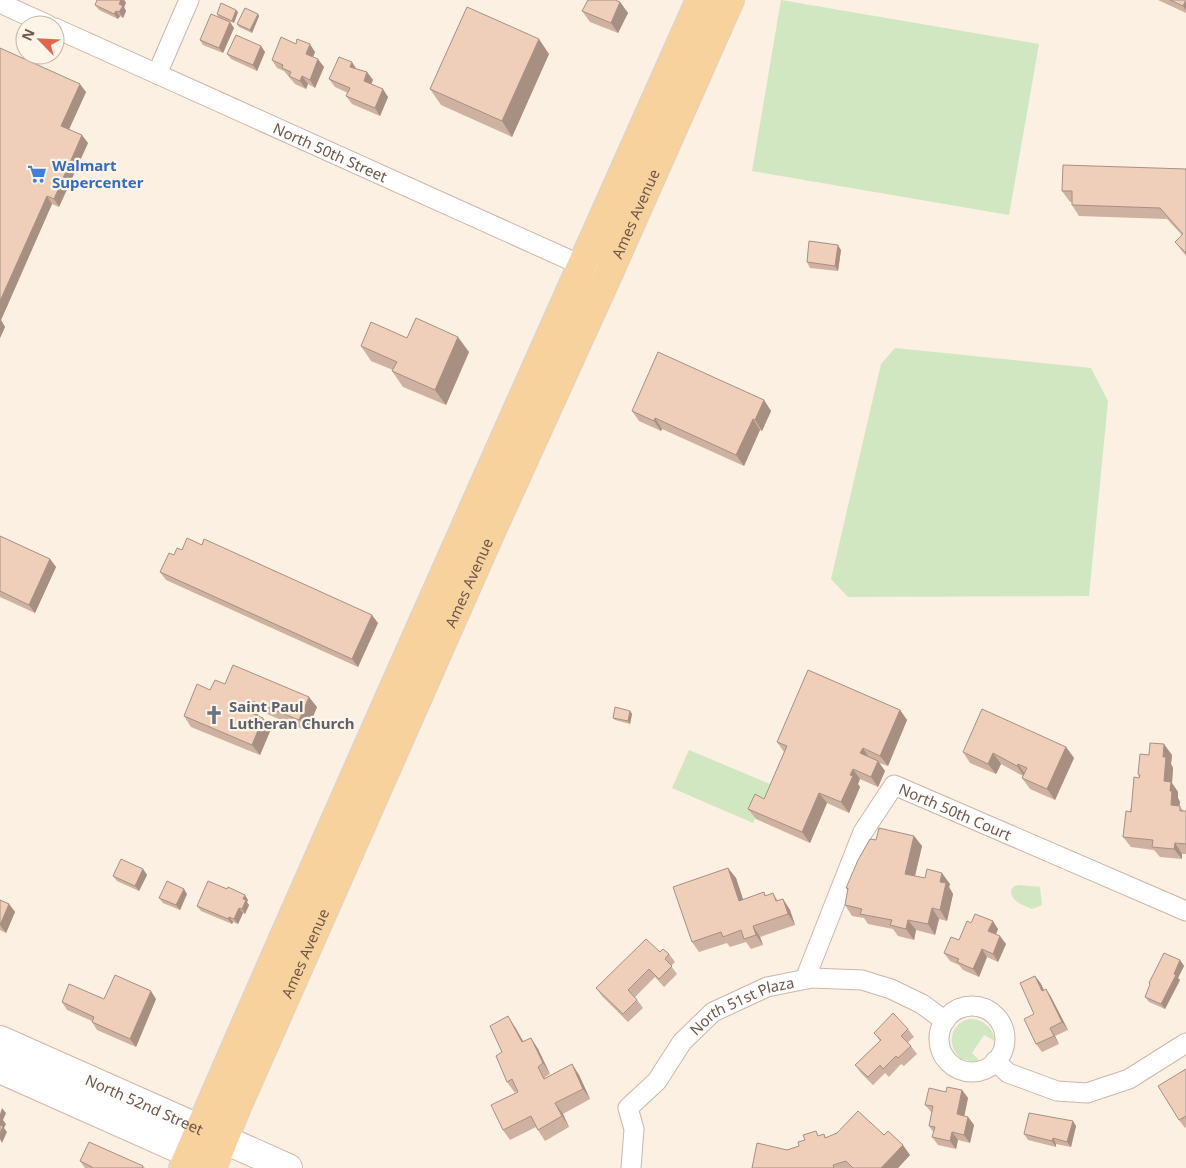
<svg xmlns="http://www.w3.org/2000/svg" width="1186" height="1168" viewBox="0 0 1186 1168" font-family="'Noto Sans',sans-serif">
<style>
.green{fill:#d1e7c1}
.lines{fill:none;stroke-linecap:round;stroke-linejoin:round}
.street-casing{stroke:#cab7a9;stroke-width:21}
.secondary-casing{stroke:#d0b9a9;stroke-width:30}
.primary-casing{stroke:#dad3d0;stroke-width:30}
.street{stroke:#fff;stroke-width:19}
.secondary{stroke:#fff;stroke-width:28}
.primary{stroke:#f7d29c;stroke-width:28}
.wall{fill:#ceb1a0}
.shaded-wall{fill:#a79082}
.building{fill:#efceba;stroke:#a79082}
.labels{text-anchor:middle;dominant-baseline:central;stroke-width:4.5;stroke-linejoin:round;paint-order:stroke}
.street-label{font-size:15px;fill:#70564a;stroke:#fef4e7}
.shop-label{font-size:15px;font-weight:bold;fill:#366cbe;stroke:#fef4e7;text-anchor:start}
.worship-label{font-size:15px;font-weight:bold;fill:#5b616d;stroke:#fef4e7;text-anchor:start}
</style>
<rect width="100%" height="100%" fill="#fbf0e1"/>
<!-- green -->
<path class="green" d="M781 0 1039 44 1009 215 752 171Z
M895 348 1091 368 1108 401 1089 596 848 597 831 579 881 364Z
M689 750 770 784 753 823 672 788Z
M1019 885 1040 887 1042 905 1032 909C1023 905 1011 902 1011 890L1014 886Z
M969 1019C983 1019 993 1027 995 1041L984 1035 972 1053 980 1061 974 1062 961 1059C946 1045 950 1024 969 1019Z"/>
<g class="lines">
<!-- street casing -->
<g class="street-casing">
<g id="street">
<path d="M0 3 48 25"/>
<path id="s1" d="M55 28 592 270"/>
<path d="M157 74 189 0"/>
<path id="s2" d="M805 979 863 832 894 785 1186 911"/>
<circle cx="972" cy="1039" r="33"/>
<path d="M995 1061 1008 1073 1057 1091 1087 1093 1129 1079 1186 1043"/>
<path id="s3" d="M631 1168 634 1129 628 1108 657 1081 682 1042 713 1012 767 987 812 978 862 980 891 989 922 1004 945 1021"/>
</g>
</g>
<!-- secondary casing -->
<g class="secondary-casing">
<g id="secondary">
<path id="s4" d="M0 1040 288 1168"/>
<path d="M0 1069 211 1163"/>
</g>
</g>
<!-- primary casing -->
<g class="primary-casing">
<g id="primary">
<path d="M183 1168C352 777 527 389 700 0"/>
<path id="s5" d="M212 1168 236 1109 490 534 607 277 730 0"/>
</g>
</g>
<!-- street -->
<use href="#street" class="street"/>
<!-- secondary -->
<use href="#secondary" class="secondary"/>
<!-- primary -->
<use href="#primary" class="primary"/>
</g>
<!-- wall -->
<path class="wall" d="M97 0H124L126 3 124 7 126 11 123 18 120 16 118 19 99 10 95 5Z
M1158 0H1186V13Z
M620 2 628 13 618 33 590 22 582 11Z
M238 12 234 23 218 17 217 14Z
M258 14 259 16 252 33 239 27 237 24Z
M230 22 234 28 223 53 203 45 200 40Z
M261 46 265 52 257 71 231 59 227 54Z
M0 48 86 92 69 129 88 143 59 207 52 204 1 320 5 327 0 338Z
M315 52 313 57 324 67 315 88 308 84 306 89 295 84 284 71 277 68 272 60Z
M549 54 512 137 441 105 430 89Z
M356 69 367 72 373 80 371 84 388 97 380 116 352 104 346 96 348 93 335 87 329 79Z
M1186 169V256L1175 242 1182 235 1167 219 1079 216 1072 205V202H1070L1062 191Z
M841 250 838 271 810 268 807 262Z
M407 338 469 352 446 405 403 387 392 371 393 370 371 361 361 346Z
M764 400 771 411 762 431 760 430 744 466 662 429 661 431 639 421 632 411Z
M0 536 50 559 56 567 35 613 0 597Z
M202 545 378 623 358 667 166 580 160 572 174 555 182 550Z
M225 684 317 707 307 731 260 711 258 716 271 729 260 755 191 727 184 716 210 690Z
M900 710 907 720 888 766 879 763 885 771 878 787 860 779 858 784 860 787 849 813 827 803 810 843 756 819 748 809 764 799 784 752 777 742Z
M630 711 632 714 630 724 615 720 613 718Z
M1066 747 1074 758 1055 800 1030 789 1022 778 1023 776 1001 764 996 774 970 763 963 752Z
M1149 755H1172L1171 764 1173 768 1172 783 1178 792V798L1180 802 1179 806 1184 811H1186V854H1182V859L1160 857 1154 850 1131 847 1123 837 1139 778 1138 774Z
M914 836 922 846 915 876 950 884 949 887 953 894 947 921 939 919 935 935 916 930 914 940 898 936 893 929 868 924 864 918 852 916 845 905 848 891 846 888 876 840Z
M728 868 736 878 743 900 764 892 766 896 773 893 778 901 783 899 790 910 795 925 760 937 763 945 751 949 746 942 730 947 727 943 699 952 692 942Z
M143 869 147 875 139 891 117 881 113 876Z
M187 894 180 910 163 903 159 898Z
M0 900 9 904 15 912 6 933 0 930Z
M248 900 247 902 249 905 245 914 243 913 238 924 233 922 232 924 201 911 197 906Z
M971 923 998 929 996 934 1006 944 998 962 987 957 979 977 963 970 959 965 950 961 944 953 959 940Z
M660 952 669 954 675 962 671 966 677 974 664 987 655 977 635 997 643 1008 628 1022 602 996 596 988Z
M1180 960 1184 966 1178 978 1180 980 1165 1009 1149 1002 1145 997 1150 985 1149 983Z
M1035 976 1041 984 1044 990 1046 989 1051 997 1068 1030 1055 1036 1059 1044 1042 1052 1036 1044Z
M104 999H156L136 1047 97 1030 92 1022V1021L67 1010 62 1002Z
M515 1027 523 1042 531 1038 538 1049 550 1074 545 1077V1078L572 1064 579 1075 590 1099 563 1114 569 1127 545 1141 536 1127 510 1140 503 1130 518 1092 517 1091 515 1093 507 1082 502 1052Z
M908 1029 914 1037 908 1042 917 1054 904 1066 901 1064 889 1077 885 1073 873 1085 861 1073 855 1065 880 1041 874 1033Z
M1186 1069V1127L1185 1128 1179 1120Z
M962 1090 968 1098 964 1116 968 1117 974 1125 970 1143 958 1140 956 1149 938 1145 932 1137 934 1133 929 1126 932 1113 925 1105 946 1092Z
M1076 1126 1071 1147 1056 1144V1147L1028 1140 1024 1134Z
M819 1135 826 1137 884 1135 910 1155 898 1168H752L787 1150 799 1146Z
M80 1161 143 1166 145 1168H85Z"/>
<!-- shaded-wall -->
<path class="shaded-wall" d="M121 0H124L126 3 124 7 126 11 123 18 119 12V4Z
M1186 0V10L1183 6Z
M620 2 628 13 618 33 611 23Z
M236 10 238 12 234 23 232 21Z
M116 11 120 16 118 19 114 14Z
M258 14 259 16 252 33 250 30Z
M230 22 234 28 223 53 219 48Z
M539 39 549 54 512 137 502 121Z
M310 44 315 52 311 62 306 54Z
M261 46 265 52 257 71 253 65Z
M318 59 324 67 315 88 310 80Z
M352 62 357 70 350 67Z
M367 72 373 80 369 89 364 81Z
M302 76 308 84 306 89 300 81Z
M80 84 86 92 67 134 61 126Z
M383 89 388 97 380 116 375 108Z
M82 135 88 143 59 207 54 199Z
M47 196 52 204 1 320 5 327 0 338V301Z
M838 245 841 250 838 271 835 266Z
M458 337 469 352 446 405 435 390Z
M764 400 771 411 762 431 755 420Z
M655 418 662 429 661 431 654 421Z
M753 419 760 430 744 466 736 455Z
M50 559 56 567 35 613 29 605Z
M372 615 378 623 358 667 352 659Z
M309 697 317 707 307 731 299 720Z
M252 701 260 711 255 722 248 712Z
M900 710 907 720 888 766 880 756Z
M630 711 632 714 630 724 628 721Z
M263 718 271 729 260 755 252 745Z
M1164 744 1172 755 1171 764 1173 768 1172 783 1178 792V798L1180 802 1178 816 1171 805 1164 781 1163 757Z
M1066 747 1074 758 1055 800 1047 789Z
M863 748 870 759 860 753Z
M993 753 1001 764 996 774 988 764Z
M878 761 885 771 878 787 871 777Z
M1018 764 1025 774 1024 776 1017 766Z
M853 769 860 779 858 784 860 787 849 813 841 802Z
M819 793 827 803 810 843 802 832Z
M914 836 922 846 913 884 905 874Z
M1175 843 1182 854V859L1174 849Z
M728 868 736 878 747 911 739 901Z
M143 869 147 875 139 891 135 886Z
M942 873 950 884 949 887 953 894 947 921 940 910V882Z
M184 889 187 894 180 910 176 905Z
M245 895 248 900 247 902 249 905 245 914 242 909 243 899Z
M783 899 790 910 795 925 788 914Z
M9 904 15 912 6 933 0 925Z
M239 908 243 913 238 924 234 919Z
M932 908 939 919 935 935 928 924Z
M229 917 233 922 232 924 228 919Z
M908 920 916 930 914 940 906 929Z
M993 921 998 929 994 939 988 931Z
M753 926 760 937 763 945 756 935Z
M1000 936 1006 944 998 962 993 954Z
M982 949 987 957 979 977 973 969Z
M1180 960 1184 966 1178 978 1180 980 1165 1009 1161 1004Z
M1035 976 1041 984 1048 999 1042 991Z
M1046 989 1051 997 1068 1030 1062 1022Z
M151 991 156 999 136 1047 130 1039Z
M508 1016 515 1027 530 1053 522 1042Z
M1050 1028 1055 1036 1059 1044 1054 1036Z
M531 1038 538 1049 550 1074 543 1063Z
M572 1064 579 1075 590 1099 583 1089Z
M962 1090 968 1098 963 1122 957 1114Z
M555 1103 563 1114 569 1127 562 1116Z
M2 1108 6 1113 3 1120 6 1124 4 1128 7 1132 2 1143 0 1139V1114Z
M968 1117 974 1125 970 1143 964 1135Z
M1073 1121 1076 1126 1071 1147 1067 1142Z
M952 1132 958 1140 956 1149 950 1141Z
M1053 1138 1056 1144V1147L1052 1141Z
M903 1145 910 1155 898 1168H881Z"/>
<!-- building -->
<path class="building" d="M97 0H121L119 4 123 6 119 12 116 11 114 14 95 5Z
M588 0H615L620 2 611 23 582 11Z
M1170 0H1186L1183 6Z
M221 3 236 10 232 21 217 14Z
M467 7 539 39 502 121 430 89Z
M245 8 258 14 250 30 237 24Z
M211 14 230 22 219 48 200 40Z
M236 35 261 46 253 65 227 54Z
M281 37 296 44 297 39 310 44 306 54 318 59 310 80 302 76 300 81 289 76 291 72 282 68 283 65 272 60Z
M0 48 80 84 61 126 82 135 54 199 47 196 0 301Z
M339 57 352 62 350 67 367 72 364 81 383 89 375 108 346 96 350 88 329 79Z
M1063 165 1186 169V253L1175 242 1183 234 1160 208 1072 205V191H1062Z
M809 241 838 245 835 266 807 262Z
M416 318 458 337 435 390 392 371 397 362 361 346 371 322 407 338Z
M658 352 764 400 755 420 753 419 736 455 655 418 654 421 632 411Z
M0 536 50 559 29 605 0 591Z
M187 538 202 545 204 539 372 615 352 659 160 572 169 553 174 555 177 548 182 550Z
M233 665 309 697 299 720 252 701 248 712 263 718 252 745 184 716 197 684 210 690 215 680 225 684Z
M808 670 900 710 880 756 863 748 860 753 878 761 871 777 853 769 850 775 853 776 841 802 819 793 802 832 748 809 755 794 764 799 787 746 777 742Z
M615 707 630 711 628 721 613 718Z
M982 709 1066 747 1047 789 1022 778 1027 768 1018 764 1017 766 993 753 988 764 963 752Z
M1150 743 1164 744 1163 757H1166L1164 781 1171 782 1170 791H1172L1171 805 1180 806V811H1186V844L1175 843 1174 849 1152 847 1153 840 1123 837 1126 811 1131 812 1134 777 1139 778 1140 775 1138 774 1140 754 1149 755Z
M879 828 914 836 905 874 925 878 927 869 942 873 940 882 946 883 940 910 932 908 928 924 908 920 906 929 890 925 892 920 860 914 862 909 845 905 848 888H846L858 860 870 839 876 840Z
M121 859 143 869 135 886 113 876Z
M728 868 739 901 764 892 765 896 773 893 776 901 783 899 788 914 753 926 756 935 744 939 741 930 723 937 721 932 692 942 673 887Z
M167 881 184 889 176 905 159 898Z
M208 881 227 889 228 887 245 895 243 899 246 900 242 909 239 908 234 919 229 917 228 919 197 906Z
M0 900 9 904 0 925Z
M975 914 993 921 988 931 1000 936 993 954 982 949 973 969 957 962 959 959 944 953 951 937 959 940 967 921 971 923Z
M646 939 660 952 663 949 669 954 665 959 672 966 659 979 649 969 628 990 637 1000 623 1014 596 988Z
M1164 953 1180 960 1174 974 1176 975 1161 1004 1145 997 1150 984 1149 983Z
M115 975 151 991 130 1039 92 1022 94 1017 62 1002 69 984 104 999Z
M1035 976 1042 991 1046 989 1062 1022 1050 1028 1054 1036 1036 1044 1024 1019 1034 1014 1020 983Z
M893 1013 908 1029 901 1036 911 1046 898 1058 896 1056 883 1069 880 1065 868 1077 855 1065 881 1040 874 1033Z
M508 1016 522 1042 531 1038 543 1063 538 1067 544 1079 572 1064 583 1089 555 1103 562 1116 538 1130 531 1116 503 1130 491 1105 518 1092 512 1079 507 1082 496 1056 502 1052 490 1026Z
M1186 1069V1116L1179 1120 1158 1086Z
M947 1087 962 1090 957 1114 968 1117 964 1135 952 1132 950 1141 932 1137 935 1127 929 1126 933 1106 925 1105 929 1088 946 1092Z
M858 1111 884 1135 888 1131 903 1145 881 1168H853L846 1161 833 1165 834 1168H752L757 1143 787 1150 799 1146 798 1142 805 1140 803 1135 816 1131 818 1136 824 1134 825 1138 837 1133Z
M1029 1113 1073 1121 1067 1142 1053 1138 1052 1141 1024 1134Z
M0 1125 3 1126 0 1134Z
M89 1142 143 1166 142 1168H92V1167L80 1161Z"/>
<!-- icons -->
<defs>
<g id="supermarket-bare" transform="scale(1.5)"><path d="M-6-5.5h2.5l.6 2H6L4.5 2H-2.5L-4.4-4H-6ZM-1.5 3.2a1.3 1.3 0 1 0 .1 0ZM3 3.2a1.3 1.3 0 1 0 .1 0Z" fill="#3f7fe0" stroke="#fef4e7" stroke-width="2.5" paint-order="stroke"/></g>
<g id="church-bare" transform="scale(1.5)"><path d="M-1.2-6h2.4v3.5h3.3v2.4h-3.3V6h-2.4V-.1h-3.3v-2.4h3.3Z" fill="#6b7280" stroke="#fef4e7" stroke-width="2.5" paint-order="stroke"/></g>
</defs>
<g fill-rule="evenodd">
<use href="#supermarket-bare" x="37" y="174"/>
<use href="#church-bare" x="214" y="715"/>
</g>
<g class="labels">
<!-- street labels -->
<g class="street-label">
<text stroke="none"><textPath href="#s1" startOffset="302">North 50th Street</textPath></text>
<text stroke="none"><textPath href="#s5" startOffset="1044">Ames Avenue</textPath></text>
<text stroke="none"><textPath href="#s5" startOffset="639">Ames Avenue</textPath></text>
<text stroke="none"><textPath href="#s2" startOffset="281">North 50th Court</textPath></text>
<text stroke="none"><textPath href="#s5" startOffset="234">Ames Avenue</textPath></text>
<text stroke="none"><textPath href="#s3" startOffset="219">North 51st Plaza</textPath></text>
<text stroke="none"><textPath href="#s4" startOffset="158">North 52nd Street</textPath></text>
</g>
<!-- shop labels -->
<g class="shop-label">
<text x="52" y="165">Walmart<tspan x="52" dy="17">Supercenter</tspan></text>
</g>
<!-- worship labels -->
<g class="worship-label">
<text x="229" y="706">Saint Paul<tspan x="229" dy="17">Lutheran Church</tspan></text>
</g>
</g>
<!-- north arrow -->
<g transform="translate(40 40) rotate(294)"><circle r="24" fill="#fef4e7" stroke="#c5b5a8"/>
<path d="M0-4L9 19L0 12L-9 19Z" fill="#df684c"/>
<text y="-8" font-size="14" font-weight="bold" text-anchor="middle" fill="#70564a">N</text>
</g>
</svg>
